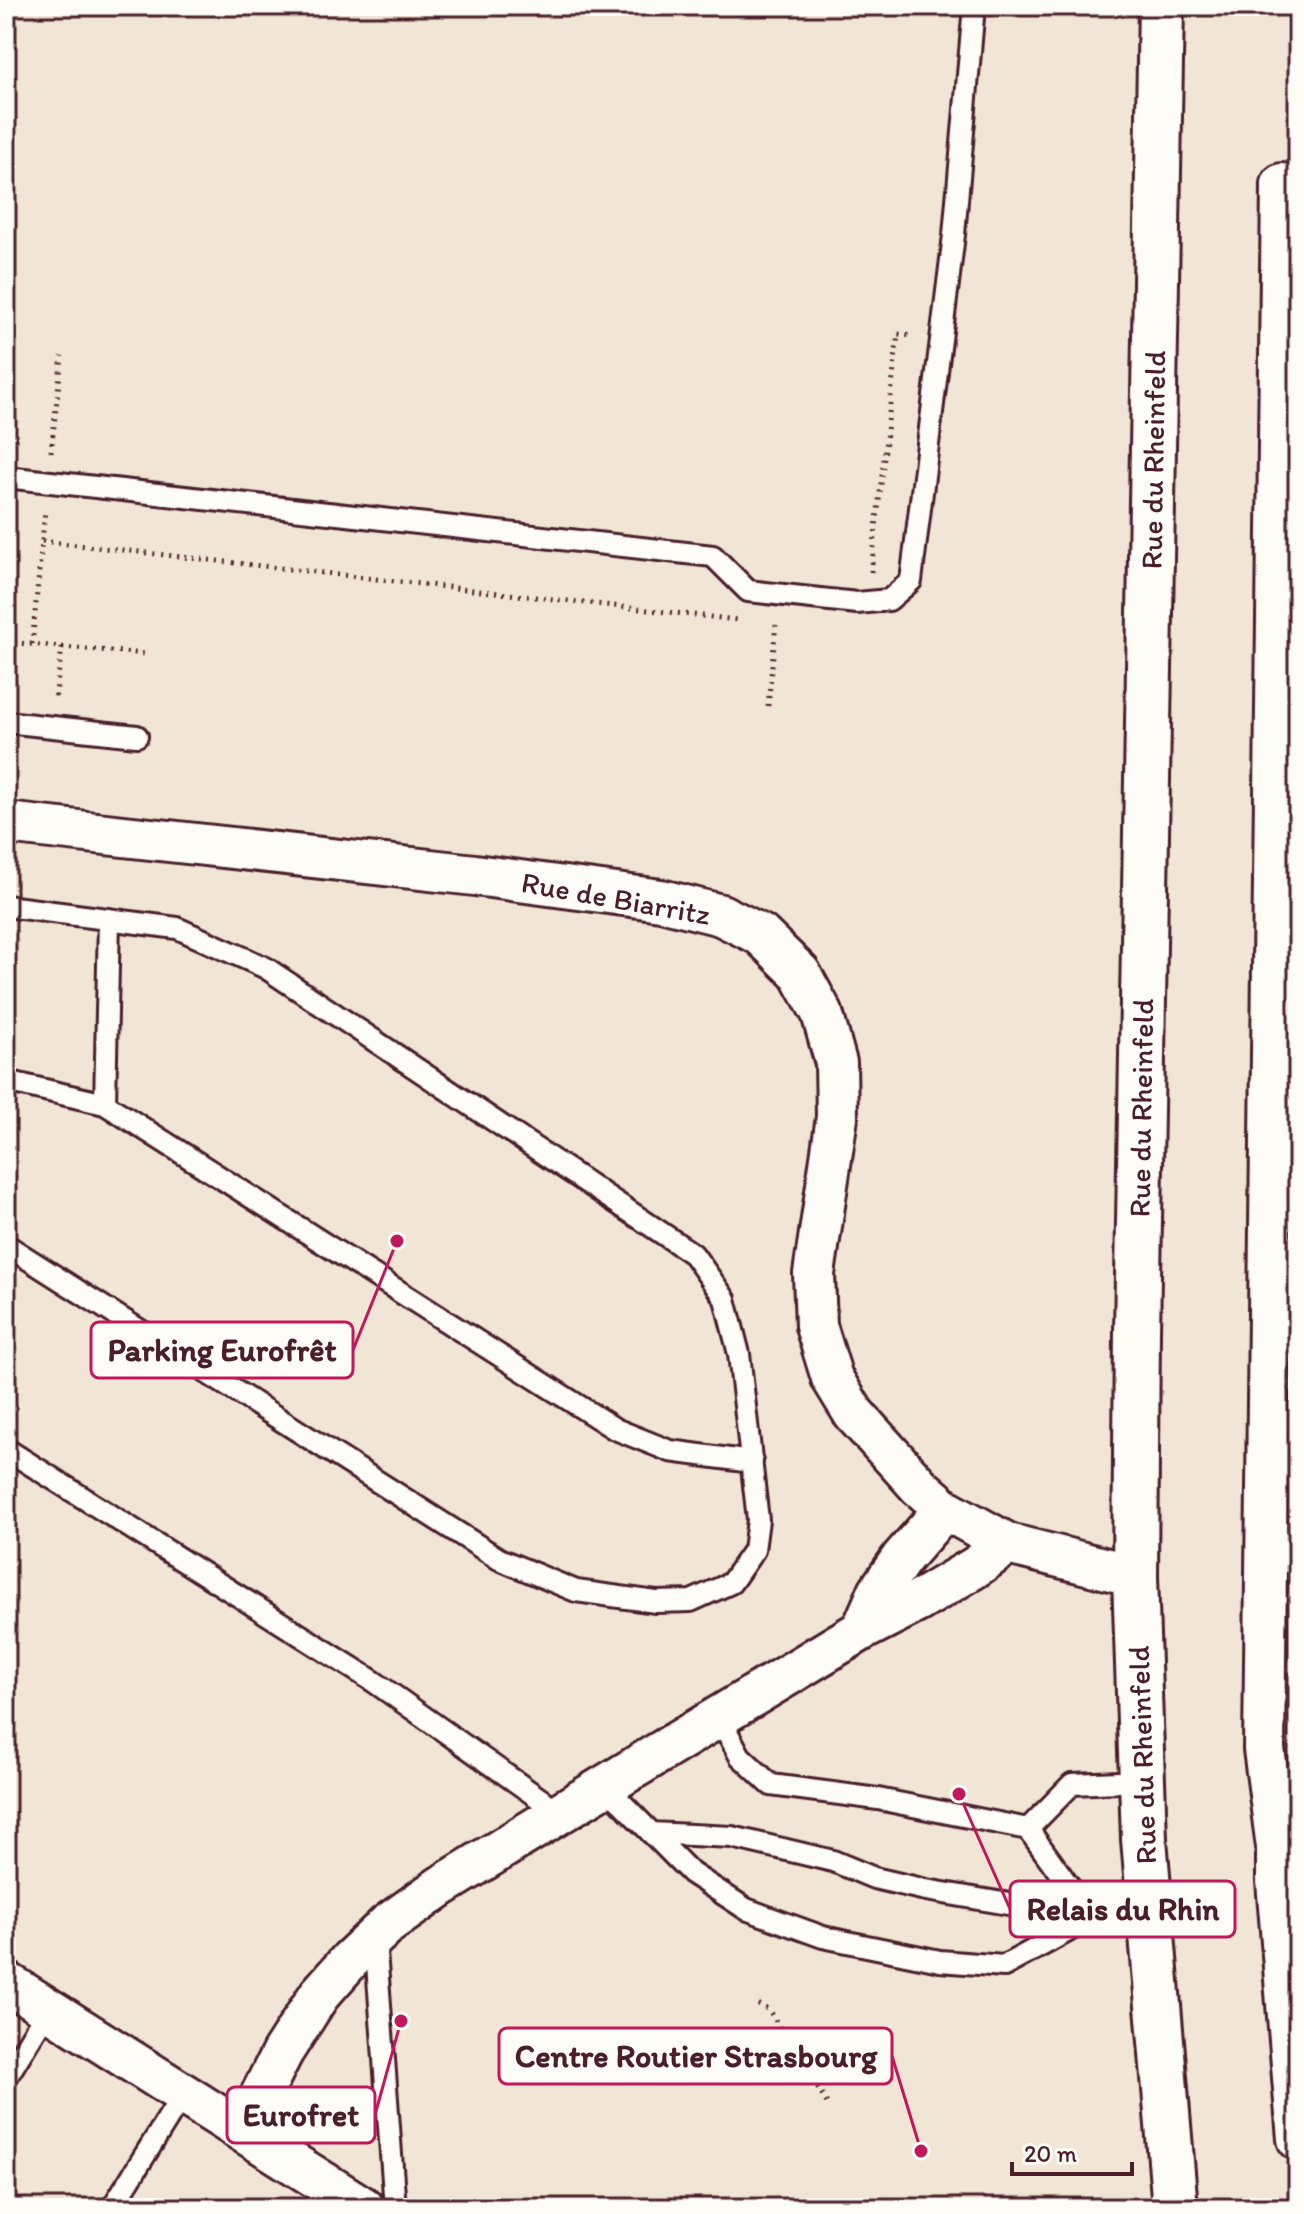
<svg xmlns="http://www.w3.org/2000/svg" width="1304" height="2214" viewBox="0 0 1304 2214" font-family="Itim,sans-serif">
<style>
.built{fill:#f1e6d5}
.lines{fill:none;stroke-linecap:round;stroke-linejoin:round}
.service-casing{stroke:#4a1f2b;stroke-width:26}
.minor-casing{stroke:#4a1f2b;stroke-width:46}
.tertiary-casing{stroke:#4a1f2b;stroke-width:50}
.path{stroke:#4a1f2b;stroke-width:5;stroke-dasharray:2 6;stroke-linecap:butt}
.service{stroke:#fdfcf7;stroke-width:20}
.minor{stroke:#fdfcf7;stroke-width:40}
.tertiary{stroke:#fdfcf7;stroke-width:44}
.labels{text-anchor:middle;dominant-baseline:central;stroke-width:8;stroke-linejoin:round;paint-order:stroke}
.street-label{font-size:30px;fill:#4a1f2b;stroke:#fdfcf7}
.leader{fill:none;stroke:#c2185b;stroke-width:3}
.callout-dot{fill:#c2185b;stroke:#fdfcf7;stroke-width:3}
.callout{fill:#fdfcf7;stroke:#c2185b;stroke-width:3}
.callout-label{font-size:32px;text-anchor:middle;font-weight:bold;fill:#4a1f2b}
</style>
<rect width="100%" height="100%" fill="#fdfcf7"/>
<filter id="ink" filterUnits="userSpaceOnUse"><feTurbulence type="fractalNoise" baseFrequency=".0125" numOctaves="2"/><feDisplacementMap in="SourceGraphic" scale="16" xChannelSelector="R" yChannelSelector="G"/><feConvolveMatrix kernelMatrix="1 2 1 2 8 2 1 2 1" color-interpolation-filters="sRGB"/></filter>
<g filter="url(#ink)">
<!-- built -->
<path class="built" d="M6 6H1298V2208H6Z"/>
<g class="lines">
<!-- service casing -->
<g class="service-casing">
<path id="service" d="M6 477 713 556 748 591 857 603 889 600 911 581 954 235 974 6
M6 722 137 736
M6 906 177 928 266 968 693 1254 725 1299 739 1354 758 1520 754 1550 731 1583 691 1601 656 1602 576 1591 499 1559 6 1245
M6 1081 105 1104 615 1429 670 1451 752 1462
M105 1104 109 919
M6 1449 373 1681 560 1813
M719 1717 740 1756 771 1785 878 1799 1028 1829 1092 1918
M605 1786 691 1873 746 1909 823 1937 940 1961 1004 1966 1092 1918 1151 1921
M1028 1829 1072 1784 1142 1781
M651 1833 732 1837 833 1861 874 1878 926 1890 1092 1918
M375 1937 395 2208
M6 2078 48 2009
M112 2208 183 2094"/>
</g>
<!-- minor casing -->
<g class="minor-casing">
<path id="minor" d="M1282 184 1264 1749 1277 1847V1881L1298 2139
M6 823 475 875 661 900 721 915 761 935 800 973 822 1013 836 1063 837 1117 814 1274 816 1326 832 1378 854 1414 920 1487 945 1509 1008 1544 1135 1576
M862 1630 879 1591 902 1558 945 1509
M6 1982 364 2208
M243 2131 282 2053 319 1995 350 1960 388 1924 440 1887 560 1813 862 1630 917 1602 974 1568 1008 1544"/>
</g>
<!-- tertiary casing -->
<g class="tertiary-casing">
<path id="tertiary" d="M1161 6 1137 1332 1135 1576 1144 1839 1175 2208"/>
</g>
<!-- path -->
<path class="path" d="M51 452 62 356
M42 541 737 620
M871 572 898 334 912 336
M6 642 62 647 55 700
M32 644 45 510
M62 647 147 654
M768 706 776 625
M758 2004 769 2010 830 2108"/>
<!-- service -->
<use href="#service" class="service"/>
<!-- minor -->
<use href="#minor" class="minor"/>
<!-- tertiary -->
<use href="#tertiary" class="tertiary"/>
</g>
</g>
<g class="labels">
<!-- street labels -->
<g class="street-label">
<text transform="translate(1153 460) rotate(-89)">Rue du Rheinfeld</text>
<text transform="translate(616 898) rotate(10)">Rue de Biarritz</text>
<text transform="translate(1141 1108) rotate(-89)">Rue du Rheinfeld</text>
<text transform="translate(1142 1755) rotate(-92)">Rue du Rheinfeld</text>
</g>
</g>
<!-- callouts -->
<path class="leader" d="M397 1241L353 1350M959 1794L1010 1909M921 2151L892 2056M401 2021L375 2115"/>
<g class="callout-dot">
<circle cx="397" cy="1241" r="8"/>
<circle cx="959" cy="1794" r="8"/>
<circle cx="921" cy="2151" r="8"/>
<circle cx="401" cy="2021" r="8"/>
</g>
<g class="callout">
<rect x="91" y="1322" width="262" height="56" rx="8"/>
<rect x="1010" y="1881" width="225" height="56" rx="8"/>
<rect x="499" y="2028" width="393" height="56" rx="8"/>
<rect x="227" y="2087" width="148" height="56" rx="8"/>
</g>
<g class="callout-label">
<text x="222" y="1361">Parking Eurofrêt</text>
<text x="1123" y="1920">Relais du Rhin</text>
<text x="696" y="2067">Centre Routier Strasbourg</text>
<text x="301" y="2126">Eurofret</text>
</g>
<!-- margin -->
<rect width="1304" height="2214" fill="none" stroke="#fdfcf7" stroke-width="32"/>
<rect x="16" y="16" width="1272" height="2182" fill="none" stroke="#4a1f2b" stroke-width="3" filter="url(#ink)"/>
<!-- scale -->
<path d="M1012 2162v12h120v-12" fill="none" stroke="#4a1f2b" stroke-width="4"/>
<text x="1024" y="2162" font-size="24" fill="#4a1f2b" stroke="#fdfcf7" stroke-width="6" paint-order="stroke">20 m</text>
</svg>
